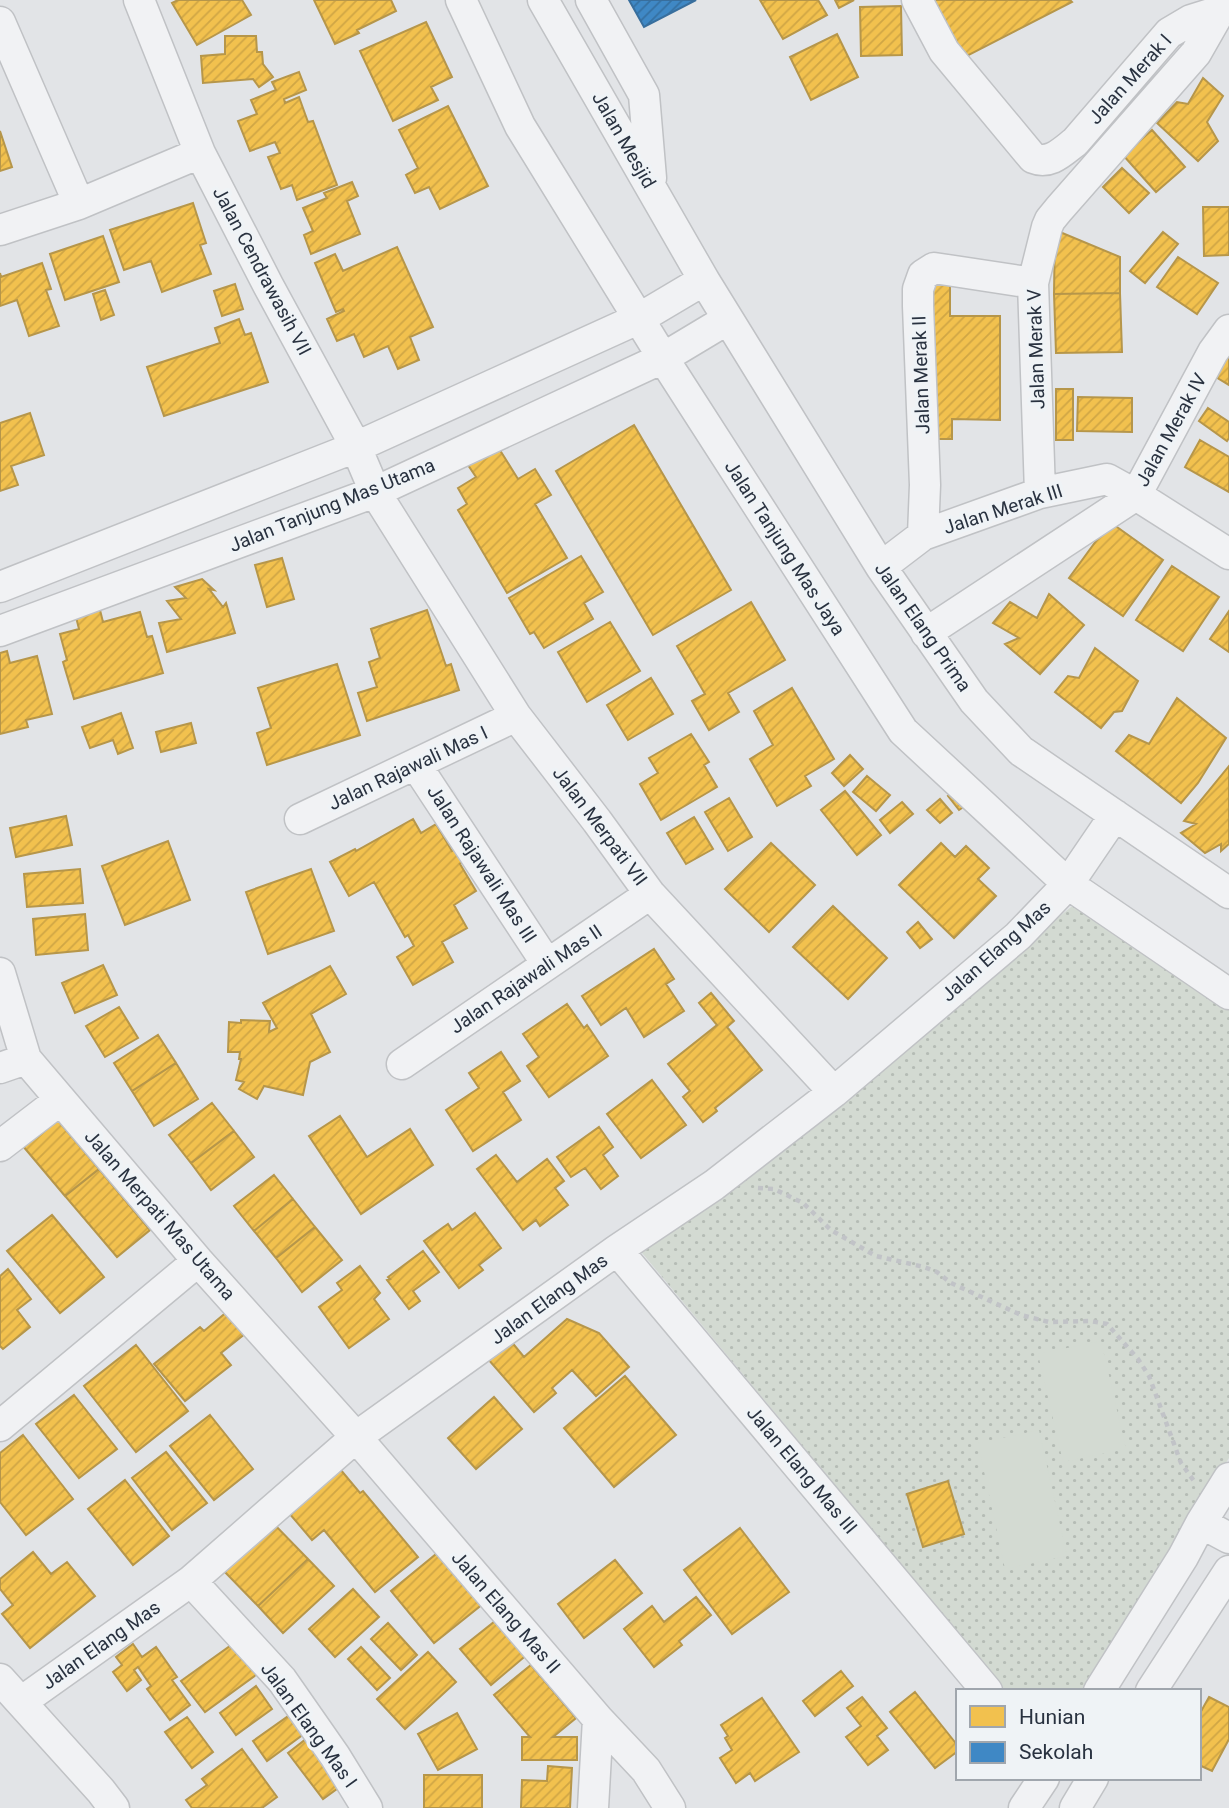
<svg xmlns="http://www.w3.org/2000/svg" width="1229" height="1808" viewBox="0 0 1229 1808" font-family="Roboto,sans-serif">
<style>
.park{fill:url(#park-dots)}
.pitch{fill:#d3dad2}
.homes{fill:url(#homes-hatch);stroke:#b6964a;stroke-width:2}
.schools{fill:url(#schools-hatch);stroke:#386e9d;stroke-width:2}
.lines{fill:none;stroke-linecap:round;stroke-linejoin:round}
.minor-casing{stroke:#c0c2c5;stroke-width:33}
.path{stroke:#c1c3c7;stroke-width:4.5;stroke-dasharray:5 5;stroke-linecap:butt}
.minor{stroke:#f1f2f4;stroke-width:30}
.labels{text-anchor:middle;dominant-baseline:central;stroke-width:7;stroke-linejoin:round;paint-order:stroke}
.street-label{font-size:19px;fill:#293240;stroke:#eff3f6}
</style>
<defs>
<pattern id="park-dots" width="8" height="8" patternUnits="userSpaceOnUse" patternTransform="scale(1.75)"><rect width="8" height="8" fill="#d3dad2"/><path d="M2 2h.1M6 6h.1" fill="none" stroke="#b5bcb5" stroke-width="1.8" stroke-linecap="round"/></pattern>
<pattern id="homes-hatch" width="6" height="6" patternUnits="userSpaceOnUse" patternTransform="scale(1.75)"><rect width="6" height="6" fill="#f2c14e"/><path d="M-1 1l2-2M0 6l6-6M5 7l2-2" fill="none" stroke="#d0a645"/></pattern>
<pattern id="schools-hatch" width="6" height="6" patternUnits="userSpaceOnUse" patternTransform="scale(1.75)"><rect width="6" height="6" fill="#3f88c5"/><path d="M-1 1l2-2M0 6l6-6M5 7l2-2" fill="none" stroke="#3570a1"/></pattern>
</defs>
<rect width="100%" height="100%" fill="#e2e4e7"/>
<!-- park -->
<path class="park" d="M1076 903 1229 1009V1458L1085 1691H1006L638 1248 840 1095Z"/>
<!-- pitch -->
<path class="pitch" d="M1101 1341 1126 1449 1063 1462 1038 1354Z
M1039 1430 1067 1556 1005 1569 978 1443Z"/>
<!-- homes -->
<path class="homes" d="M178 0H242L251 15 197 45 172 3Z
M314 0H391L396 11 357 30 359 33 335 44Z
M760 0H818L827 15 783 39Z
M835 0H854L839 8Z
M935 0H1070L1072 2 959 60 929 3Z
M901 6 902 55 861 56 860 7Z
M426 22 452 77 431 87 438 100 393 121 360 51Z
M837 34 858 77 811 100 790 57Z
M225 36H256L257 52H262L263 64 273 77 259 87 253 79 203 83 201 56 225 54Z
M299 72 306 90 284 99 285 103 299 97 308 122 313 121 337 185 297 200 292 185 281 189 268 157 280 153 275 142 250 151 238 121 257 114 251 100 276 90 272 82Z
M1203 78 1223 96 1207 122 1218 141 1198 161 1157 123 1177 102 1188 104Z
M448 106 488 186 440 209 429 187 415 193 406 175 418 168 399 130Z
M1152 130 1185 167 1156 192 1123 155Z
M0 131 12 167 0 171Z
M1122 168 1149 193 1129 213 1103 187Z
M352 182 358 196 347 201 360 234 311 254 304 235 313 231 303 208 327 198 324 193Z
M193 203 206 243 200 245 211 274 162 292 151 261 124 270 110 230Z
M1203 207H1229V255L1204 256Z
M1055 230 1120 257V293L1054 294Z
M1163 232 1178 244 1145 283 1130 271Z
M103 236 119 282 65 300 50 254Z
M397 247 433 327 410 337 419 360 398 369 388 346 364 357 354 334 337 341 327 319 344 311 343 309 336 312 315 263 335 254 343 271Z
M1178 257 1218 283 1197 314 1157 287Z
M42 263 51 289 46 290 59 326 29 336 17 300 0 306V273L1 277Z
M931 281H950V316H1000V420L952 419V439H930Z
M235 284 243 309 222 316 214 291Z
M105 290 114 315 101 320 93 294Z
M1120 293 1122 352 1056 353 1054 294Z
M239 319 245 335 251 333 268 382 164 416 147 367 220 343 215 328Z
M1229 350V385L1214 376Z
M1056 389H1073V440H1056Z
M1078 397 1132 398V432L1077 431Z
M1208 408 1229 422V438L1227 441 1199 421Z
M30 413 44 455 11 466 18 485 0 491V423Z
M634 425 731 590 653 635 556 471Z
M1200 440 1229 457V492L1185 467Z
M498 447 518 479 535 469 551 495 535 504 567 558 507 593 458 510 467 504 458 488 476 477 468 465Z
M1110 522 1163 560 1123 616 1069 578Z
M581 556 603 592 584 603 593 619 544 648 534 632 530 634 509 598Z
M282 558 294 599 267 607 255 565Z
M1172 566 1219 597 1183 651 1136 620Z
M202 579 214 590 209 589 223 607 226 603 235 633 167 652 159 623 181 619 167 601 186 598 175 587Z
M1049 594 1084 625 1040 674 1005 644 1019 638 993 623 1010 602 1037 618Z
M751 602 785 660 728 693 739 712 709 730 692 701 705 694 677 646Z
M100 610 103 622 140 612 147 637 152 636 163 673 74 699 63 662 67 660 60 634 79 629 76 617Z
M427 610 446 666 451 664 459 690 367 721 358 693 377 687 369 662 380 658 371 629Z
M1229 611V652L1210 639Z
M610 622 640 671 587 702 558 652Z
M1095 648 1138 681 1122 711 1114 712 1101 728 1055 692 1068 676 1079 678Z
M7 651 10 663 37 656 52 714 26 720 28 727 0 734V653Z
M337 664 360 735 267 765 257 733 271 728 258 688Z
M651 678 673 714 628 740 607 705Z
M792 688 834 759 805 776 811 786 777 806 750 759 773 745 754 711Z
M1177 698 1226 738 1198 783 1181 803 1116 751 1129 735 1149 744Z
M121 713 133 748 118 754 113 740 90 748 82 727Z
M191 723 196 743 161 752 156 732Z
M691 734 709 762 704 765 717 787 661 820 640 784 658 773 649 758Z
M850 755 863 769 844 786 832 773Z
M1229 766V844L1221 851V844L1205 853 1181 833 1196 824 1184 821Z
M867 776 890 795 876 811 853 792Z
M957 789 968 804 959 810 948 796Z
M845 791 881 835 857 855 821 810Z
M729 798 752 837 728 851 705 812Z
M940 799 952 813 940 823 927 810Z
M902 802 913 814 890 833 880 820Z
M66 816 72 845 16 857 10 828Z
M694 817 713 849 686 864 667 833Z
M413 819 421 833 436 824 452 851 456 848 464 862 460 864 476 891 454 905 467 928 442 942 453 962 413 985 397 957 414 946 408 935 405 937 374 882 349 896 330 862 355 849 356 851Z
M168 841 190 900 125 925 102 866Z
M771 843 815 885 769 932 725 889Z
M941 843 955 857 966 846 989 868 978 879 996 896 954 938 899 885Z
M80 869 83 903 27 907 24 874Z
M311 869 334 931 268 954 246 892Z
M833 906 887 958 848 999 793 947Z
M85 914 88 950 36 955 33 919Z
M918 922 932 939 920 948 907 932Z
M654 949 674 979 666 984 684 1011 644 1037 626 1008 601 1025 582 996Z
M103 965 117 995 75 1013 62 983Z
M330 966 346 994 311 1014 330 1052 310 1062 303 1095 264 1086 257 1099 239 1089 244 1082 236 1080 241 1059H239L240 1052H228L229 1022 241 1023V1020L270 1021 269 1032 277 1028 263 1003Z
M711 993 734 1021 727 1027 762 1070 715 1108 717 1111 703 1122 683 1097 690 1091 668 1064 717 1025 699 1003Z
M567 1004 584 1028 587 1025 608 1056 549 1097 527 1066 539 1057 523 1034Z
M119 1007 138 1038 105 1057 86 1026Z
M158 1035 176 1063 132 1091 114 1063Z
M501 1052 520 1081 503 1092 521 1120 473 1151 446 1110 479 1088 469 1073Z
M176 1063 198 1099 154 1126 132 1091Z
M652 1080 686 1125 641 1158 607 1114Z
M212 1103 234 1131 191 1163 169 1135Z
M50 1111 99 1169 65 1196 17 1139Z
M340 1116 367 1157 410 1129 433 1165 361 1214 309 1136Z
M599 1127 613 1147 603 1155 618 1176 601 1189 585 1168 571 1177 557 1157Z
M234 1131 254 1157 211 1190 191 1163Z
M496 1155 517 1182 547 1159 564 1181 555 1188 568 1205 540 1226 536 1220 523 1230 477 1169Z
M99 1169 150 1230 117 1257 65 1196Z
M274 1175 293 1199 254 1231 234 1206Z
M293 1199 315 1227 276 1258 254 1231Z
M475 1213 501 1248 479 1265 483 1270 459 1288 424 1241 448 1224 452 1230Z
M52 1215 104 1277 60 1313 7 1251Z
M315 1227 342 1260 302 1292 276 1258Z
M423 1251 439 1272 413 1291 420 1301 409 1309 387 1280 390 1279 388 1277Z
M360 1266 380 1293 374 1299 389 1319 349 1348 319 1307 342 1290 337 1283Z
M8 1269 31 1299 17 1310 30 1327 3 1349 0 1346V1276Z
M228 1311 246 1333 221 1353 231 1365 185 1401 154 1364 200 1327 204 1331Z
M567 1319 599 1333 629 1367 596 1396 572 1370 552 1388 556 1393 534 1412 488 1359 510 1340 524 1357Z
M136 1345 188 1411 136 1452 84 1386Z
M625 1376 676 1435 614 1487 564 1428Z
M74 1395 117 1449 79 1478 36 1424Z
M494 1397 522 1429 476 1469 448 1438Z
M210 1415 253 1469 214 1500 170 1446Z
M23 1435 73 1499 26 1535 0 1502V1453Z
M166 1452 207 1503 172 1530 132 1478Z
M335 1463 360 1493 363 1491 418 1557 375 1592 324 1530 312 1540 283 1506Z
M125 1480 169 1536 133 1565 88 1509Z
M948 1481 964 1534 923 1547 907 1494Z
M271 1521 308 1559 258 1606 221 1568Z
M740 1528 789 1592 732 1634 684 1570Z
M441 1550 484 1603 434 1643 391 1591Z
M33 1552 51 1574 67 1562 95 1596 30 1648 2 1614 13 1605 0 1589V1579Z
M308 1559 334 1586 283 1633 258 1606Z
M615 1560 642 1593 584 1638 558 1604Z
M353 1589 379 1617 335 1657 309 1629Z
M696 1597 711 1615 679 1641 682 1645 654 1667 624 1629 652 1606 664 1622Z
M499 1618 529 1653 491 1685 460 1649Z
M388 1623 417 1655 401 1670 371 1639Z
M237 1641 260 1672 205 1712 181 1681Z
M133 1644 142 1657 156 1647 177 1677 172 1680 190 1705 170 1720 147 1689 151 1686 138 1667 134 1670 141 1680 127 1691 113 1672 122 1665 116 1657Z
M361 1647 390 1678 377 1690 348 1659Z
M428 1652 456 1682 405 1729 377 1699Z
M531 1665 576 1718 553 1737H577V1760H522V1737H530L494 1695Z
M841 1671 853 1686 815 1716 803 1701Z
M256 1686 272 1709 236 1735 220 1713Z
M915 1692 958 1746V1751L935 1768 890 1712Z
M862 1697 887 1728 877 1736 888 1750 868 1765 846 1737 861 1726 847 1708Z
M1209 1697 1229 1707V1739L1212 1771 1199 1765V1715Z
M762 1698 799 1752 755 1781 750 1773 736 1783 720 1758 732 1750 725 1738 728 1736 721 1725Z
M294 1712 308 1731 267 1761 253 1741Z
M457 1713 477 1749 438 1770 418 1734Z
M187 1717 213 1752 192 1768 165 1732Z
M306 1739 341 1786 323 1799 288 1753Z
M242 1749 277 1797 262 1808H192L186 1800 207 1785 202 1779Z
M548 1766 572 1768 570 1808H521L522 1780 547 1781Z
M424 1775H482V1808H424Z"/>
<!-- schools -->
<path class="schools" d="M629 0H696L644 27Z"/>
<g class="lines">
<!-- minor casing -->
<g class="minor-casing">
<path id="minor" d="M139 0 200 153 268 285 356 447 375 492 516 716 597 821 650 894 834 1092
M461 0 520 126 663 358 903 731 1068 884 1229 994
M543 0 704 280 881 567 974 701 1021 751 1229 893
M591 0 644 95 651 178
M917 0 944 51 1033 158C1050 165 1062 152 1075 142L1169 33 1191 20 1220 11
M0 22 79 204
M0 230 79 204 200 153
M1040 493 1033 283 1047 227 1050 220 1059 209 1196 53 1220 11
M923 535 1040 493 1107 479 1136 495 1229 554
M881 567 923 535 925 485 918 306V289L923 275 934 268 1033 283
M0 587 356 447 640 318 704 280
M0 631 375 492 663 358 728 319
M926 633 1136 495 1213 352 1229 330
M416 765 547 964
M300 819 516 716
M0 973 26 1059 198 1261 356 1437 598 1719 593 1808
M402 1064 650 894
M0 1068 26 1059
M0 1146 60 1100
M617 1250 987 1691
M0 1426 198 1261
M1201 1523 1229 1538
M191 1581 282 1680 335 1756 367 1808
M0 1679 101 1791 114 1808
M1099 1691 1183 1557 1201 1523 1229 1478
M1151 1691 1229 1571
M21 1702 191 1581 356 1437 617 1250 714 1185 834 1092 1018 936 1068 884 1115 815
M598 1719 646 1770 670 1808
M1024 1808 1044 1778
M1075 1808 1093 1778"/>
</g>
<!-- path -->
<path class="path" d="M758 1188 774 1189 803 1203 831 1230 876 1256 924 1267 937 1272 951 1283 1021 1315 1049 1322 1090 1321 1107 1324 1138 1359 1149 1376 1181 1463 1194 1481"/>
<!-- minor -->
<use href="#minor" class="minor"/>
</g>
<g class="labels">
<!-- street labels -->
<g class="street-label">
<text transform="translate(1130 79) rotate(-48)">Jalan Merak I</text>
<text transform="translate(624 140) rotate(60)">Jalan Mesjid</text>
<text transform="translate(262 271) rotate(62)">Jalan Cendrawasih VII</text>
<text transform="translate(1036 349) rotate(-92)">Jalan Merak V</text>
<text transform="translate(921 375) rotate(-92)">Jalan Merak II</text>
<text transform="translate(1171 430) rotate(-61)">Jalan Merak IV</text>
<text transform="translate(332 505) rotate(-22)">Jalan Tanjung Mas Utama</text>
<text transform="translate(1003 509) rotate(-18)">Jalan Merak III</text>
<text transform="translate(785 548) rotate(57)">Jalan Tanjung Mas Jaya</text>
<text transform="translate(923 627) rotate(55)">Jalan Elang Prima</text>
<text transform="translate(408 768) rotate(-25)">Jalan Rajawali Mas I</text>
<text transform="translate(600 826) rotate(53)">Jalan Merpati VII</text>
<text transform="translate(482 864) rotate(57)">Jalan Rajawali Mas III</text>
<text transform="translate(996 951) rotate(-42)">Jalan Elang Mas</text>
<text transform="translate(526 979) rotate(-34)">Jalan Rajawali Mas II</text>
<text transform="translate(160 1215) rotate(49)">Jalan Merpati Mas Utama</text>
<text transform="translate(549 1299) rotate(-36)">Jalan Elang Mas</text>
<text transform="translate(802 1470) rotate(50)">Jalan Elang Mas III</text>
<text transform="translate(506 1612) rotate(49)">Jalan Elang Mas II</text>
<text transform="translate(101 1645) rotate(-35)">Jalan Elang Mas</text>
<text transform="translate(309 1725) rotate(54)">Jalan Elang Mas I</text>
</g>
</g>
<!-- legend -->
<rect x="956" y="1689" width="245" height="91" fill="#eff3f6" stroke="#a0a6ad" stroke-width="2"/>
<rect x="970" y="1706" width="35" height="21" fill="#f2c14e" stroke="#a0a6ad" stroke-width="2"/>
<text x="1019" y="1724" font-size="21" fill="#293240">Hunian</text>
<rect x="970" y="1742" width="35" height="21" fill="#3f88c5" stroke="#a0a6ad" stroke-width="2"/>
<text x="1019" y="1759" font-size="21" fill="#293240">Sekolah</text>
</svg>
